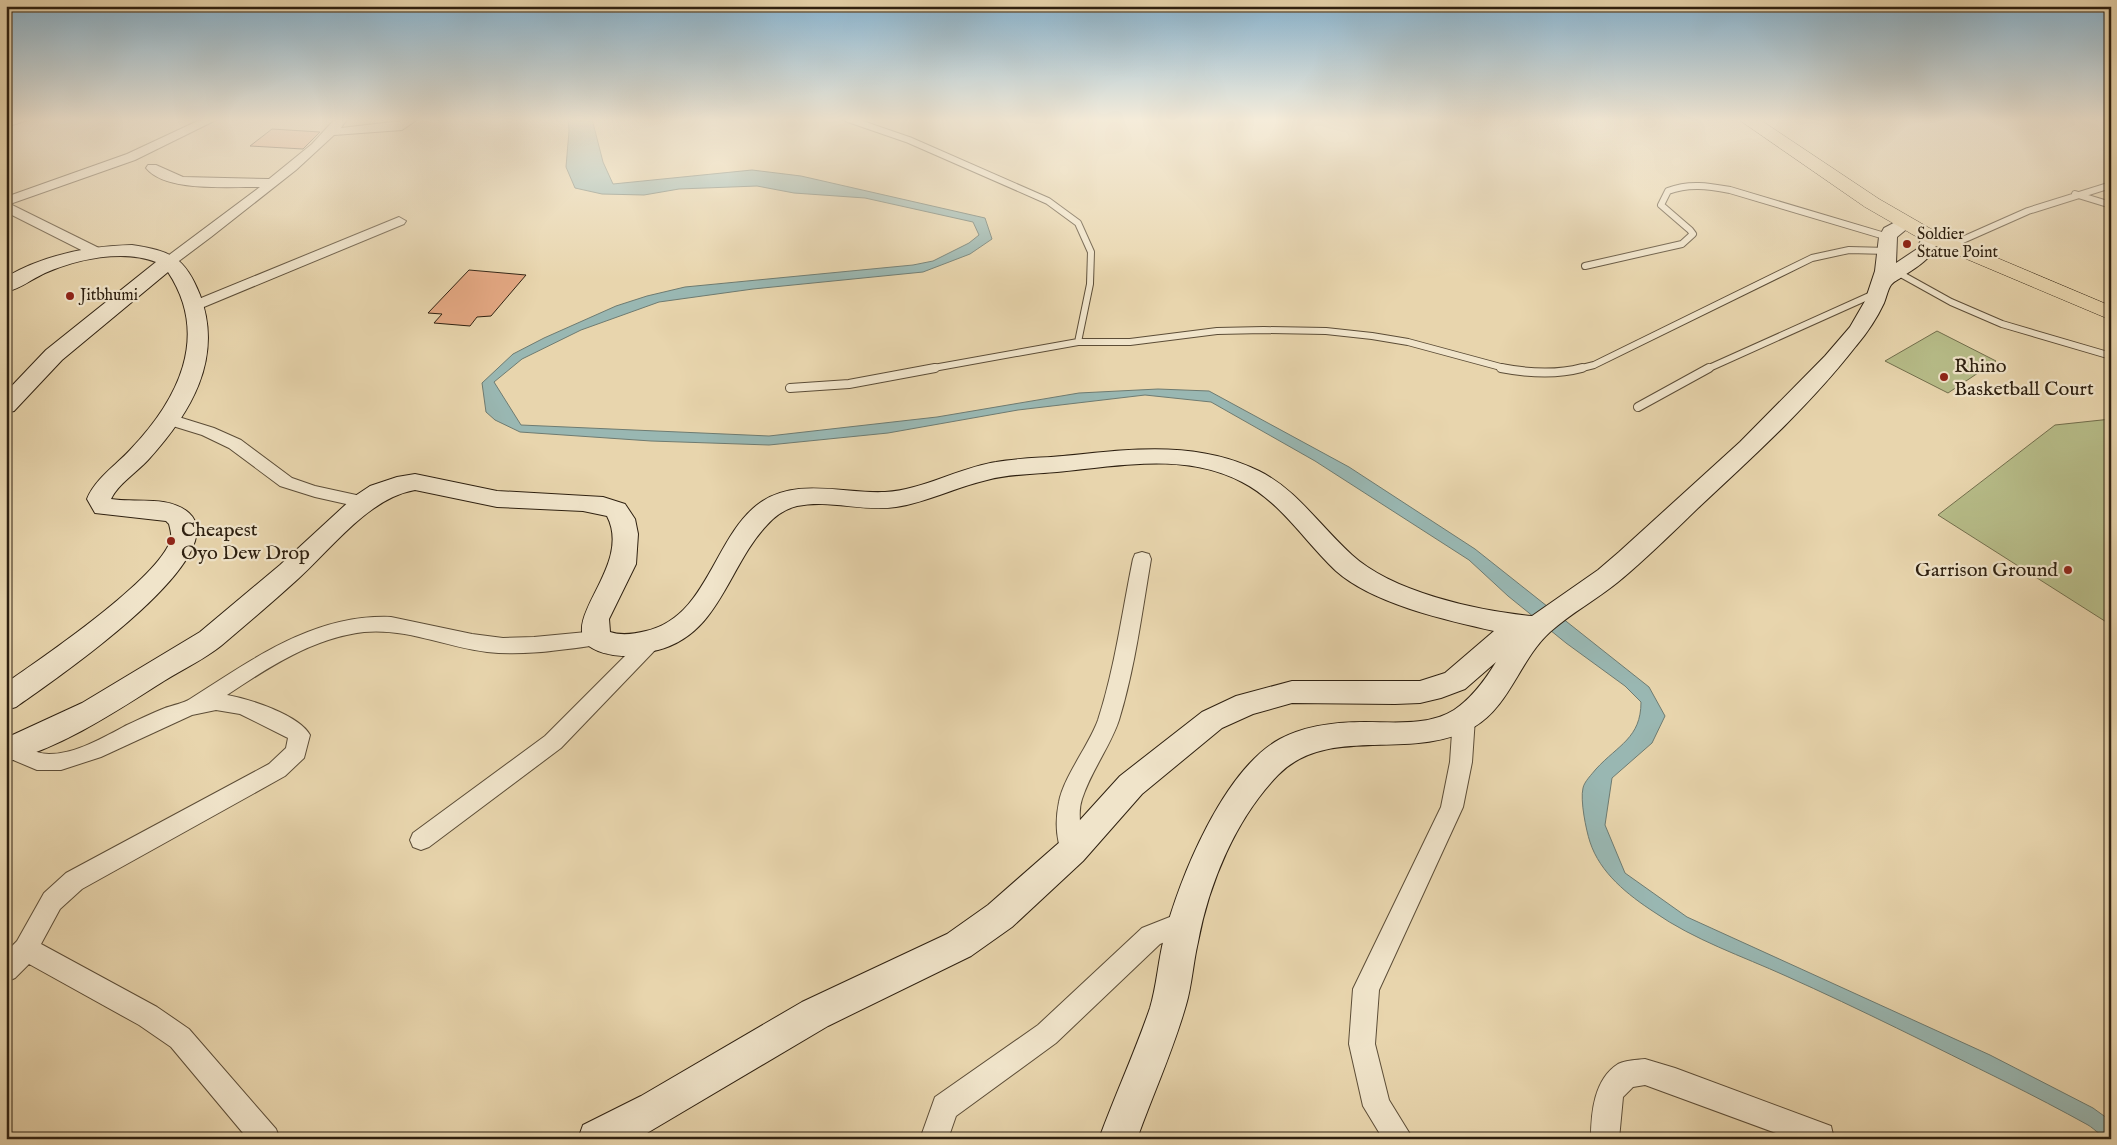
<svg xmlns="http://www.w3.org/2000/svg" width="2117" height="1145" viewBox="0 0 2117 1145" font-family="'IM FELL English',serif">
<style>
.green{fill:#b7bd89;stroke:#726e4c}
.water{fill:#99b7b2;stroke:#6e7b71}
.building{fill:#e4a883;stroke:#2e2010}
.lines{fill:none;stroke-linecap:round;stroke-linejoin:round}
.lane-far1-casing{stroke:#5c4d37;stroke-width:8}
.lane-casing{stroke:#5c4d37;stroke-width:10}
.street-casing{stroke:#5c4d37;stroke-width:2}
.secondary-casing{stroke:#2e2010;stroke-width:2}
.highway-casing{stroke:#2e2010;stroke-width:1}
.lane-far1{stroke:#f0e4ca;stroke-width:6}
.lane{stroke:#f0e4ca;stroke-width:8}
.street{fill:#f0e4ca;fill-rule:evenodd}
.secondary{fill:#f0e4ca;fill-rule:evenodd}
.highway{fill:#e8d5ad;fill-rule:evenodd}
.poi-dot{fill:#8f2418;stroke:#f0e4ca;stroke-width:2}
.labels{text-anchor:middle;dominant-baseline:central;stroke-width:4.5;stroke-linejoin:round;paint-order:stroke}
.far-poi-label{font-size:16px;fill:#2e2010;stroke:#f0e4ca;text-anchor:start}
.poi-label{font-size:20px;fill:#2e2010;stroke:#f0e4ca;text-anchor:start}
</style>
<rect width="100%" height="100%" fill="#e8d5ad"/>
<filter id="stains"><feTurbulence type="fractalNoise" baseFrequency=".004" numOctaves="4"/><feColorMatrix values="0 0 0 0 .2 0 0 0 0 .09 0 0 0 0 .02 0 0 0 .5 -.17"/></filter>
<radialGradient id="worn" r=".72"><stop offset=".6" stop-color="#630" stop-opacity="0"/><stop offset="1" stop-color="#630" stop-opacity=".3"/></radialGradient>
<!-- green -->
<path class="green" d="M1937 331 1996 361 1948 393 1885 361Z
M2111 419V625L1938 515 2055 425Z"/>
<!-- water -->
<path class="water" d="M568 119H592L603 162 613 184 752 170 801 176 985 218 992 239 970 254 923 272 753 289 659 302 581 330 522 359 494 382 521 425 769 436 937 417 1079 393 1158 389 1209 391 1349 467 1475 549 1649 687 1665 716 1652 743 1612 778 1605 825 1625 873 1687 917 1990 1055 2093 1108 2111 1121V1139C2103 1139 2095 1129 2088 1125 2061 1110 2034 1096 2006 1082 1933 1046 1860 1009 1786 976 1742 956 1694 940 1654 912 1628 895 1600 873 1590 842 1586 830 1580 800 1583 788 1584 782 1592 774 1596 769 1618 745 1641 738 1641 702L1625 686 1566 643 1508 596 1469 560 1315 461 1211 402 1145 395 1018 410 888 433 769 445 651 441 520 432 495 420 486 412 482 383 513 354 544 338 616 306 647 296 685 287 913 265 933 261 969 243 979 235 973 222 865 198 794 193 757 186 679 189 644 195 602 194 575 188 566 167 569 131Z"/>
<!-- building -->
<path class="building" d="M272 129 320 132 303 149 250 146Z
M469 270 526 275 491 316 477 317 470 326 434 323 442 314 428 313Z"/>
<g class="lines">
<!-- lane-far1 casing -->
<g class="lane-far1-casing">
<path id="lane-far1" d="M848 119 909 140 1048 201 1078 223 1091 252 1090 284 1078 342
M2075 194 2111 205
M1949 246 2028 211 2111 185
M1585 266 1682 244 1693 234 1690 230 1661 205 1668 191C1689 183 1708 186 1730 190L1888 237
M1897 272 1951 302 2002 324 2111 356
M928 369 1078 342H1130L1217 331 1264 330 1326 331 1372 336 1408 342 1508 369
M1578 369 1594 365 1812 258 1849 250 1888 251
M1707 369 1876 293"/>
</g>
<!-- lane casing -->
<g class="lane-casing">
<path id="lane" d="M1501 368C1527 373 1556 375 1582 368
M790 388 849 384 935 368
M1638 407 1709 368"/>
</g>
<!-- street casing -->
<g class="street-casing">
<path id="street" d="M11 119H31L6 127V120Z
M202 119H218L135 160 10 204 103 250 105 253 103 256H93L6 212V197L127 154Z
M335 119H347L341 128 418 119 402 130 334 135 296 170 211 237 175 264H165L163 261 165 258 260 187C230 186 166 193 146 168L148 165H156L183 177 269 179 312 144Z
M399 217 406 221 404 224 199 309 194 310 187 306 189 303Z
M169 414 214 428 241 440 292 478 315 486 370 498 373 502 370 506 364 508 315 497 280 486 229 448 202 435 163 423 161 419 163 415Z
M1142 552 1149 554 1151 559C1142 612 1135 668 1119 720 1110 747 1091 771 1082 799 1075 819 1087 844 1080 858L1072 861 1064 858C1056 841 1055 821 1059 802 1063 778 1089 745 1098 720 1115 668 1122 612 1133 559L1135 554Z
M391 617 472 634 503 638 534 637 597 631 604 633 607 638 604 643 597 645C561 650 524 656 487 652 446 647 407 628 364 632 313 638 269 667 227 695 250 699 299 715 310 735L304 758 285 776 82 889 60 909 41 944 157 1007 189 1029 276 1129 280 1139H248L171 1047 139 1025 29 964 15 978 6 982V952L17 941 44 893 66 873 269 764 286 748 288 738 240 714 216 710 192 715 101 757 61 770H37L6 757V741L10 740C23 745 35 754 49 754 76 754 104 737 127 725 140 719 152 713 165 708 173 705 184 703 190 699 252 660 313 614 391 617Z
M651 634 658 637 661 642 658 647 561 748 429 847 421 850 413 847 410 840 413 833 545 736 644 637Z
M1464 710 1471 712 1475 718 1472 762 1463 807 1379 990 1375 1044 1389 1100 1413 1139H1383L1363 1106 1349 1044 1353 989 1441 807 1450 762 1453 718 1457 712Z
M1185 911 1194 914 1197 922 1194 930 1160 944 1056 1043 956 1116 948 1139H920L935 1097 1038 1025 1142 928Z
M1645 1059 1675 1068 1831 1126 1834 1139H1792L1645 1085 1633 1087 1623 1097 1619 1139H1591C1591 1113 1594 1079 1618 1064 1626 1060 1636 1060 1645 1059Z"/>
</g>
<!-- secondary casing -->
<g class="secondary-casing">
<path id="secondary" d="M1905 217 1912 219 1914 223 1897 237 1896 263 1917 249 1924 233H1938L1940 237C1931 260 1921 264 1902 277 1898 280 1894 281 1891 285 1888 289 1886 298 1884 303 1877 318 1867 333 1856 346 1810 405 1753 457 1698 508 1672 533 1646 559 1618 582 1596 600 1571 613 1550 632 1520 659 1510 706 1474 727 1412 763 1329 723 1278 775 1236 818 1209 883 1198 942 1193 963 1192 985 1186 1005 1173 1051 1153 1094 1137 1139H1099C1115 1095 1135 1052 1150 1008 1157 985 1158 961 1164 938 1179 878 1224 769 1280 739 1306 725 1337 722 1365 722 1394 722 1429 726 1454 710 1472 698 1485 680 1496 662L1465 689 1441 698 1420 703 1395 704 1292 703 1253 714 1222 728 1142 794 1083 861 1012 927 971 956 828 1026 637 1139H578L583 1125 641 1096 802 1002 947 934 988 905 1061 841 1120 776 1202 712 1236 696 1292 681H1420L1445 673 1494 631C1446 620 1373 604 1336 571 1305 542 1281 502 1242 482 1185 452 1119 466 1057 472 1034 474 1009 474 987 480 956 487 928 502 896 507 863 512 829 499 797 506 785 509 775 516 767 525 728 566 720 634 658 650 647 652 636 656 624 656 613 656 593 652 586 643 565 614 632 564 607 516L583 511 497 507 415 490C369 498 333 547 299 578 274 601 248 623 222 645 205 659 183 669 164 681 115 712 63 747 6 762V738L82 703 200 632 280 565 355 496 370 486 397 477 415 474 497 491 603 497 625 504 635 519 638 534 636 564 609 619 610 632C622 636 634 634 646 631 707 617 713 540 757 505 794 476 843 494 885 492 923 490 958 468 996 462 1018 458 1041 458 1063 456 1130 449 1197 440 1259 471 1296 489 1321 527 1352 555 1392 592 1478 611 1532 616L1598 570 1619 552 1740 442 1825 356 1850 327 1865 301 1875 271 1879 237 1884 228Z
M132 245C171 251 185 257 200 295 224 359 190 414 148 460 137 472 118 484 111 499 135 503 169 495 189 513 237 557 47 685 16 707L6 710V683C42 658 160 578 171 539 172 535 170 528 169 524L166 521 95 513 87 499C95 479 115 466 130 450 177 401 211 337 168 272L62 360 14 411 6 413V392L46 350 156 262C123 249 77 259 45 273 32 279 20 289 6 292V277C44 255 89 246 132 245Z"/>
</g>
<!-- highway casing -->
<g class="highway-casing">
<path id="highway" d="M1738 119H1759L1879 199 1938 233 2111 306V320L1924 241 1865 207Z"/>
</g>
<!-- lane-far1 -->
<use href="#lane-far1" class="lane-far1"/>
<!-- lane -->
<use href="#lane" class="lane"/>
<!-- street -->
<use href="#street" class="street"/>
<!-- secondary -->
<use href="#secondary" class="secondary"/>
<!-- highway -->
<use href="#highway" class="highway"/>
</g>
<!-- sky -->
<linearGradient id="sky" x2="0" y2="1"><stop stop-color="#88b5d2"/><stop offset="0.43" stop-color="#f5ecda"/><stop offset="1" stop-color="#f5ecda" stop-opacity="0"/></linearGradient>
<rect width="2117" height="279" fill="url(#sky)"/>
<!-- markers -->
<g class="poi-dot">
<circle cx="1907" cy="244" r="5"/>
<circle cx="70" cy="296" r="5"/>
<circle cx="1944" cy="377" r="5"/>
<circle cx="171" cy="541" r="5"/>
<circle cx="2068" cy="570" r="5"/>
</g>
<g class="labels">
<!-- far-poi labels -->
<g class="far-poi-label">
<text x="1917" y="235">Soldier<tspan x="1917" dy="18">Statue Point</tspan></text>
<text x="80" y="296">Jitbhumi</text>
</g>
<!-- poi labels -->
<g class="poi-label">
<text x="1954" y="366">Rhino<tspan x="1954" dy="23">Basketball Court</tspan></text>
<text x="181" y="530">Cheapest<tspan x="181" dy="23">Oyo Dew Drop</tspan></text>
<text x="2058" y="570" text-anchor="end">Garrison Ground</text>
</g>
</g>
<!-- margin -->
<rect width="2117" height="1145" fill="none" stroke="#e8d5ad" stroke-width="25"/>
<rect x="8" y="8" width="2102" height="1130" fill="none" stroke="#2e2010" stroke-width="2.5"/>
<rect x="12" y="12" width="2092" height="1120" fill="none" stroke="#2e2010"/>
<rect width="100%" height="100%" filter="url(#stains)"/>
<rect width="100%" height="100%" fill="url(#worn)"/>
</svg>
